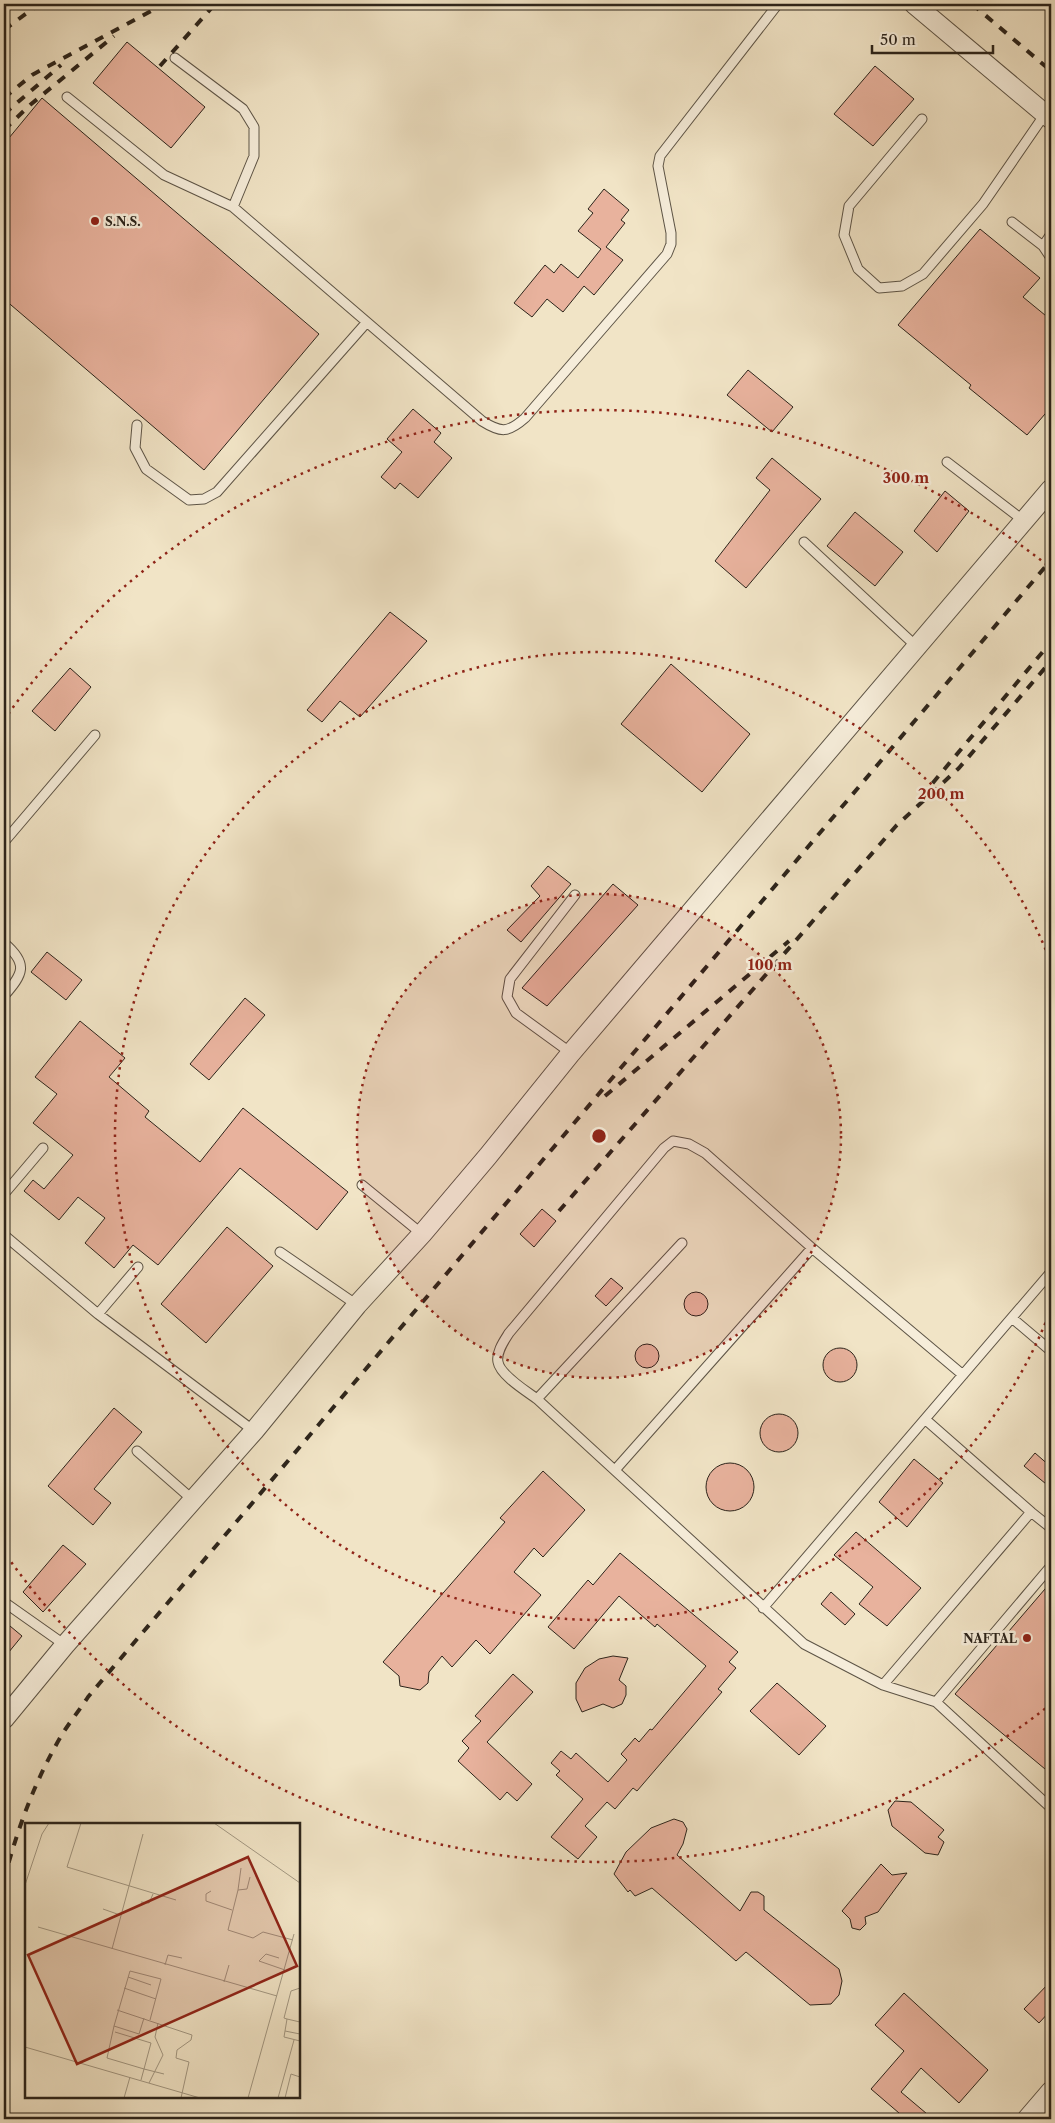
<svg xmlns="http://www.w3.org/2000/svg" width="1055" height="2123" viewBox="0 0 1055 2123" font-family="'Libre Caslon Text',serif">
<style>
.building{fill:#e8b29d;stroke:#2c241b}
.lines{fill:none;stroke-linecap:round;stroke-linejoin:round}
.service-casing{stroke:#5d5446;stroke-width:11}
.minor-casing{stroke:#5d5446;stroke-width:21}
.service{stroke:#f6edda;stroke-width:9}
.minor{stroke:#f6edda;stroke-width:19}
.rail{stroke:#2c241b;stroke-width:4;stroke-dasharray:9 9;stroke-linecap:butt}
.ring{fill:none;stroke:#8f2418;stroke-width:2.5;stroke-dasharray:2.5 5}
.poi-dot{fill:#8f2418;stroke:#f6edda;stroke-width:2}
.labels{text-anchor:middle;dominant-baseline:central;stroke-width:5;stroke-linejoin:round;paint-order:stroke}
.poi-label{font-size:12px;font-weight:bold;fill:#2c241b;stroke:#f6edda;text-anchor:start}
.inset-road{fill:none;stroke:#a29782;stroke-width:1}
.view{fill:#8f2418;fill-opacity:0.15;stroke:#8f2418;stroke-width:2.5}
.inset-edge{fill:none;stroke:#2c241b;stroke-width:2.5}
.centre{fill:#8f2418;stroke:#f6edda;stroke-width:2.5}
.ring-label{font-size:15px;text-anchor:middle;font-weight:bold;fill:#8f2418;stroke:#f6edda;stroke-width:5;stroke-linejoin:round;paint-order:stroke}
</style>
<rect width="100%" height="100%" fill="#f1e4c6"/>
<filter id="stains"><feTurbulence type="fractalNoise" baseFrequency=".004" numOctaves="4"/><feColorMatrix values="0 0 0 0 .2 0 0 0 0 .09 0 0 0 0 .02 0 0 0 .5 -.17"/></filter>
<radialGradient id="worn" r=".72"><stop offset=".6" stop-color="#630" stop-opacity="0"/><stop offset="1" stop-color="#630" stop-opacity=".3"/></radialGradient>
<!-- building -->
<path class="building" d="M127 42 205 107 171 148 93 83Z
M875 66 914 99 873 146 834 114Z
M42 98 319 334 204 470 4 299V144Z
M604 189 629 210 621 220 625 223 606 247 623 260 594 295 584 286 563 312 547 299 532 317 514 303 545 265 554 273 561 264 578 278 601 249 578 231 593 213 588 209Z
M980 229 1040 278 1023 297 1051 320V407L1027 435 969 388 971 385 898 325Z
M748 370 793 407 772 432 727 395Z
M413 409 441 433 434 442 452 458 418 498 400 483 395 489 381 477 402 452 387 439Z
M772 458 821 499 746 588 715 561 770 490 756 478Z
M945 491 969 511 937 552 914 531Z
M855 512 903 552 875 586 827 546Z
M390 612 427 641 360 717 340 701 322 722 307 710Z
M671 664 750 734 702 792 621 724Z
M70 668 91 687 55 731 32 711Z
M548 866 571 884 521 942 507 930 540 896 531 886Z
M613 884 638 905 547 1006 522 988Z
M47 952 82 980 66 1000 31 972Z
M245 998 265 1015 209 1080 190 1064Z
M80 1021 125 1058 109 1077 149 1111 145 1117 200 1162 243 1108 348 1192 317 1230 240 1168 158 1265 133 1245 114 1268 85 1243 105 1218 78 1197 59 1220 24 1191 33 1180 44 1189 73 1155 33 1123 57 1094 35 1077Z
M542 1209 556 1221 534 1247 520 1234Z
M227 1227 273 1266 206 1343 161 1304Z
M611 1278 623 1288 606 1306 595 1296Z
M684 1304a12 12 0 1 1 24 0a12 12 0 1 1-24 0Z
M635 1356a12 12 0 1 1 24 0a12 12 0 1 1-24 0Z
M823 1365a17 17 0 1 1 34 0a17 17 0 1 1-34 0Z
M114 1408 142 1432 94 1489 111 1503 93 1525 48 1486Z
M760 1433a19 19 0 1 1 38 0a19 19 0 1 1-38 0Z
M1035 1453 1051 1467V1488L1024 1466Z
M914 1459 943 1483 907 1527 879 1502Z
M706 1487a24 24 0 1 1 48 0a24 24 0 1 1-48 0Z
M543 1471 585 1510 543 1557 534 1548 514 1572 541 1595 490 1654 476 1640 452 1667 442 1656 429 1672 428 1683 420 1690 400 1686 399 1676 383 1662 505 1522 500 1518Z
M856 1532 921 1588 887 1626 859 1604 873 1587 834 1555Z
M63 1545 86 1564 43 1612 23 1592Z
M620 1553 738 1652 729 1662 736 1668 718 1689 722 1692 637 1791 633 1788 615 1809 607 1802 585 1826 597 1837 578 1859 551 1837 583 1799 556 1775 560 1771 551 1763 561 1751 571 1759 576 1753 608 1782 627 1760 621 1754 635 1738 639 1742 650 1729 652 1730 706 1666 657 1624 655 1627 619 1596 574 1649 548 1627 588 1580 593 1585Z
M1051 1582V1774L955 1694Z
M831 1592 855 1614 845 1625 821 1604Z
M4 1621 22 1636 4 1658Z
M613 1656 628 1658 619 1680 626 1686V1695L622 1704 613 1708 603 1704 582 1712 576 1699V1683L585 1668 599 1659Z
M513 1674 533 1692 487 1742 532 1784 517 1801 507 1792 500 1800 458 1761 469 1748 462 1741 481 1721 475 1716Z
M777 1683 826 1726 799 1755 750 1711Z
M895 1801 911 1802 944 1830 938 1837 944 1842 938 1855 925 1853 892 1826 888 1810Z
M674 1819 683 1822 687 1829 683 1844 677 1855 740 1911 751 1892H758L764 1896V1910L839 1969 842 1981 839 1995 831 2004 810 2005 746 1952 736 1961 652 1888 635 1896 630 1890 628 1892 614 1874 626 1852 651 1828Z
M881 1864 892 1875 907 1873 878 1912 865 1917 866 1924 860 1930 852 1928 850 1919 842 1911Z
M1051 1981V2010L1039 2023 1024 2009Z
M904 1993 988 2070 959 2103 921 2068 901 2092 933 2119H906L871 2089 904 2051 875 2025Z"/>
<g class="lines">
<!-- service casing -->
<g class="service-casing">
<path id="service" d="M175 58 243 109 254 127V156L233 207 482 421C501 433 508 433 525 418L667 254 671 244V233L658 166 660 156 778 4
M67 97 164 175 233 207
M922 119 849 206 844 235 858 269 879 288 902 286 923 274 983 204 1045 114
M1012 222 1043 246 1051 258
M1043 246 1051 234
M137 425 135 448 146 469 189 500 204 499 217 492 367 322
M947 462 1024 521
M804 542 917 647
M4 842 95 735
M4 943C29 964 23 974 4 996
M571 1053 516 1013 507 997 510 979 575 895
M362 1185 422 1234
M4 1194 43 1148
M4 1235 98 1314 254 1431
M280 1252 357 1305
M98 1314 138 1267
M1012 1318 1051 1351
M537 1399 682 1243
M926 1420 1031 1512 883 1685 804 1644 537 1399C526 1391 500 1375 498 1362 496 1352 504 1341 509 1333L664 1148 673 1141 689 1144 705 1153 812 1248 963 1375
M137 1451 193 1500
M615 1470 812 1248
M1031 1512 1051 1528
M4 1602 65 1645
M763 1608 1051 1272
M883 1685 936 1702 1051 1808
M936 1702 1051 1566"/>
</g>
<!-- minor casing -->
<g class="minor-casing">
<path id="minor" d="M914 4 1051 119
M4 1719 65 1645 254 1431 357 1305 422 1234 488 1156 571 1053 1051 489
M1027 2119 1051 2091"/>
</g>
<!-- service -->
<use href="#service" class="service"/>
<!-- minor -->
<use href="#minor" class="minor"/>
<!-- rail -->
<path class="rail" d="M972 4 1051 71
M4 30 39 4
M160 66 215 4
M4 98 32 75 164 4
M4 114 61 65
M4 130 30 105 114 36
M921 797 1051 642
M605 1096 789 941
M559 1211 896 826 959 768 1051 661
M4 1880C17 1830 34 1783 60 1738 68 1724 79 1711 88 1697L1051 560
M4 2096 10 2119"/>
</g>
<!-- distance rings -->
<circle cx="599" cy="1136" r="242" fill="#8f2418" fill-opacity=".12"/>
<g class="ring">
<circle cx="599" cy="1136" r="242"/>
<path d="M1051 1309A484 484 0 1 1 1051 963"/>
<path d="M1051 1704A726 726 0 0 1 4 1552M4 720A726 726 0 0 1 1051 568"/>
</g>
<!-- markers -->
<g class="poi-dot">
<circle cx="95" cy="221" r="5"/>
<circle cx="1027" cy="1638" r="5"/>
</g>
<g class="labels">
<!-- poi labels -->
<g class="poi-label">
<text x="105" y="221">S.N.S.</text>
<text x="1017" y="1638" text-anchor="end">NAFTAL</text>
</g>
</g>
<!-- overview -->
<g transform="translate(25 1823)">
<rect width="275" height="275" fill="#f1e4c6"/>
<path class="inset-road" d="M56 0 42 44 151 77M189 0 275 60M225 54 222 66 213 67 203 107 228 115 238 109 268 117M0 62 17 11 24 0M213 67 216 45M186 68 181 71V78L207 87M116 79 124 80 128 71M78 86 95 92M13 104 252 173M87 126 118 11M254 135 241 131 234 138 260 147M140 142 143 132 157 135M103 154 126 162M199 159 204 142M99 165 131 176M92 187 167 212 166 217 152 227 151 235 164 239 156 275M119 195 114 211 89 203 105 148 136 156 125 197M262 196 259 195 266 168 275 165M275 199 262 196 259 214 275 218M89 203 82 235 119 246 126 220 90 209M260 208 275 211M0 224 175 275M116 257 119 246 139 251M124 260 138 232 130 214 133 200M99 275 105 254M223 275 269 111M253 275 269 217M260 275 266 251 275 254"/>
<path class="view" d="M223 34 272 143 52 241 3 132Z"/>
<rect width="275" height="275" class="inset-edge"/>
</g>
<circle cx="599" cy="1136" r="8" class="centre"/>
<g class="ring-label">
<text x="906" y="483">300 m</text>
<text x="941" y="799">200 m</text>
<text x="770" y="970">100 m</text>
</g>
<!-- margin -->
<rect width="1055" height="2123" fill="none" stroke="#f1e4c6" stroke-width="20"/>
<rect x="5" y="5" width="1045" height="2113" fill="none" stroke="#2c241b" stroke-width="2.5"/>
<rect x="10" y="10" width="1035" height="2103" fill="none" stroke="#2c241b"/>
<!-- scale -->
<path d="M872 45v8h121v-8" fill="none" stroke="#2c241b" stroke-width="2.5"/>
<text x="880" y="45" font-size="15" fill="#2c241b" stroke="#f6edda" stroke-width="4" paint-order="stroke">50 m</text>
<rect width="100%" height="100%" filter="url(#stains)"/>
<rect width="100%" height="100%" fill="url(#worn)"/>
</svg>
